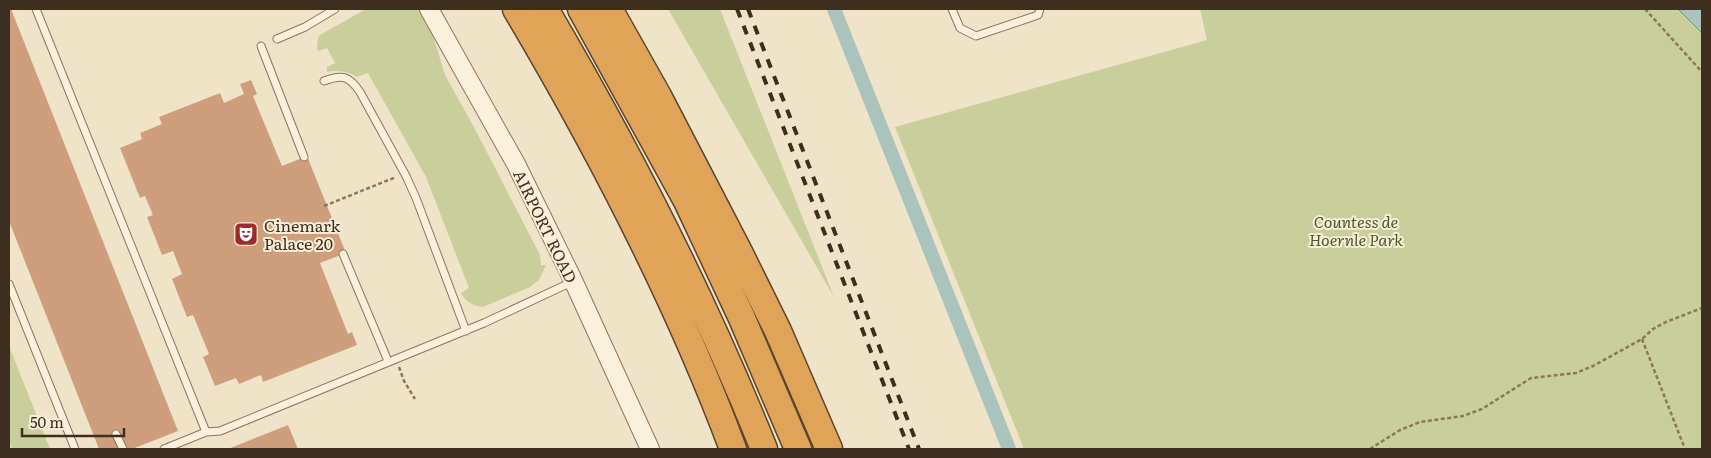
<svg xmlns="http://www.w3.org/2000/svg" width="1711" height="458" viewBox="0 0 1711 458" font-family="Literata,serif">
<style>
.green{fill:#c9cf9b}
.water{fill:#a9c4bc;stroke:#6f938a}
.lines{fill:none;stroke-linecap:round;stroke-linejoin:round}
.canal{stroke:#a9c4bc;stroke-width:14}
.building{fill:#cf9f7d}
.service-casing{stroke:#8d765c;stroke-width:9}
.tertiary-casing{stroke:#8d765c;stroke-width:20}
.motorway-casing{stroke:#5b4430;stroke-width:29}
.path{stroke:#8d765c;stroke-width:2.5;stroke-dasharray:4 2.5;stroke-linecap:butt}
.service{stroke:#faf1dc;stroke-width:7}
.tertiary{stroke:#faf1dc;stroke-width:18}
.motorway{stroke:#e0a458;stroke-width:26}
.rail{stroke:#3d2e20;stroke-width:4;stroke-dasharray:9 9;stroke-linecap:butt}
.labels{text-anchor:middle;dominant-baseline:central;stroke-width:4;stroke-linejoin:round;paint-order:stroke}
.park-label{font-size:16px;font-style:italic;fill:#4d5a26;stroke:#f7eed8}
.poi-label{font-size:16px;fill:#3d2e20;stroke:#f7eed8;text-anchor:start}
.street-label{font-size:16px;fill:#3d2e20;stroke:#f7eed8}
</style>
<rect width="100%" height="100%" fill="#f0e4c8"/>
<!-- green -->
<path class="green" d="M366 9H419L431 29 445 75 475 129 540 255 541 265H546L539 280 530 287 483 307C472 305 467 303 461 293L469 288 426 177 368 73 357 77C347 71 339 70 327 72V67L335 63 327 48 319 51 317 49 318 38 320 35Z
M668 9H720L834 297Z
M1200 9H1702V449H1024L895 127 1207 40Z
M9 346 50 449H12L9 441Z"/>
<!-- water -->
<path class="water" d="M1678 9H1702V33Z"/>
<g class="lines">
<!-- canal -->
<path class="canal" d="M834 9 1009 449"/>
</g>
<!-- building -->
<path class="building" d="M9 9H11L178 431 132 449H99L9 221Z
M251 80 257 94 253 96 282 166 307 156 346 253 320 263 348 334 352 332 357 345 263 382 261 375 239 384 236 378 215 386 203 357 209 354 193 315 187 317 172 279 182 274 173 251 162 255 147 217 153 215 145 196 140 198 120 148 142 139 140 133 162 124 159 117 220 93 224 103 244 94 240 84Z
M288 425 298 449H228Z"/>
<g class="lines">
<!-- service casing -->
<g class="service-casing">
<path id="service" d="M36 9C92 150 148 291 206 432L164 449
M952 9 960 28 976 36 1038 15 1040 9
M277 39 305 27 335 9
M261 46 304 157
M324 81C343 74 349 76 360 92L406 176 416 198 466 331
M343 254 388 361
M9 284 75 449
M206 432 220 431 484 323 572 282
M116 434 123 449"/>
</g>
<!-- tertiary casing -->
<g class="tertiary-casing">
<path id="tertiary" d="M429 9 516 164 572 278 650 449"/>
</g>
<!-- motorway casing -->
<g class="motorway-casing">
<path id="motorway" d="M516 9C599 149 676 296 733 449
M545 9C628 150 703 297 764 449
M581 9 687 201 741 316 798 449
M609 9 658 96 739 252 778 331 829 449"/>
</g>
<!-- path -->
<path class="path" d="M1645 9 1702 72
M324 206 396 177
M1642 339 1685 449
M399 367 404 381 415 399
M1370 449 1400 430 1420 422 1463 416 1482 409 1531 378 1576 373 1593 366 1642 339 1653 329 1666 322 1702 308"/>
<!-- service -->
<use href="#service" class="service"/>
<!-- tertiary -->
<use href="#tertiary" class="tertiary"/>
<!-- motorway -->
<use href="#motorway" class="motorway"/>
<!-- rail -->
<path class="rail" d="M737 9 909 449
M748 9 919 449"/>
</g>
<!-- icons -->
<defs>
<g id="theatre-square" transform="scale(1.25)"><rect x="-9" y="-9" width="18" height="18" rx="4" fill="#9e2a2b" stroke="#f7eed8"/><path d="M-5-5.5Q0-4 5-5.5V0Q5 5 0 6Q-5 5-5 0ZM-3.3-2.5H-1v1.5H-3.3ZM1-2.5H3.3v1.5H1ZM-2.8 1Q0 5.5 2.8 1Z" fill="#fff"/></g>
</defs>
<g fill-rule="evenodd">
<use href="#theatre-square" x="246" y="234"/>
</g>
<g class="labels">
<!-- park labels -->
<g class="park-label">
<text x="1356" y="221">Countess de<tspan x="1356" dy="18">Hoernle Park</tspan></text>
</g>
<!-- poi labels -->
<g class="poi-label">
<text x="264" y="225">Cinemark<tspan x="264" dy="18">Palace 20</tspan></text>
</g>
<!-- street labels -->
<g class="street-label">
<text transform="translate(546 226) rotate(64)">AIRPORT ROAD</text>
</g>
</g>
<!-- border -->
<rect width="1711" height="458" fill="none" stroke="#3d2e20" stroke-width="20"/>
<!-- scale -->
<path d="M22 428v8h102v-8" fill="none" stroke="#3d2e20" stroke-width="2.5"/>
<text x="30" y="428" font-size="15" fill="#3d2e20" stroke="#f7eed8" stroke-width="4" paint-order="stroke">50 m</text>
</svg>
